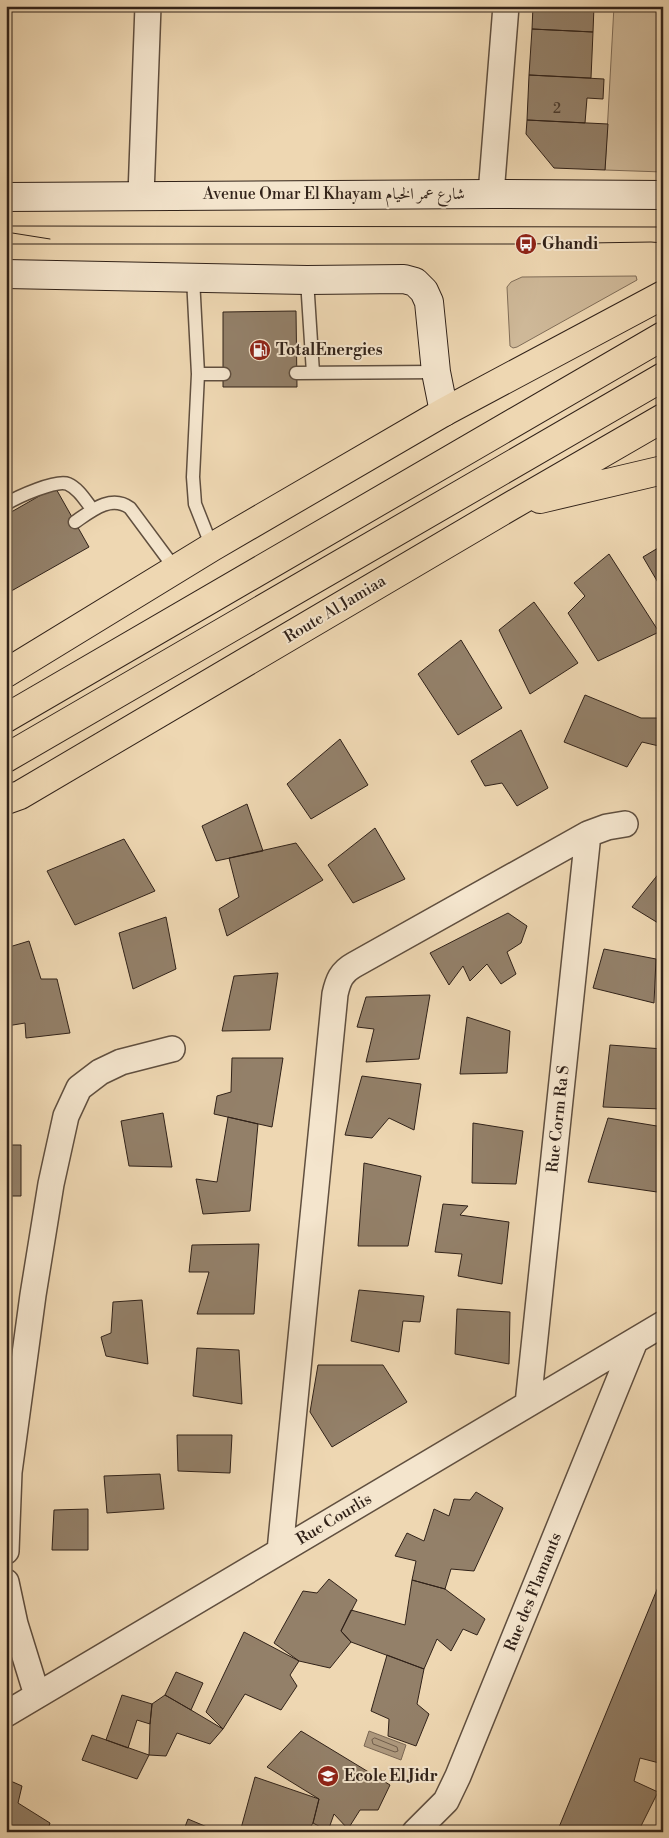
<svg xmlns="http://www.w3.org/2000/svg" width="669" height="1838" viewBox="0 0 669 1838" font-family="'Libre Bodoni',Amiri,serif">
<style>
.green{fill:#ceb898;stroke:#806d58}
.water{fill:#ae997e;stroke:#7c6956}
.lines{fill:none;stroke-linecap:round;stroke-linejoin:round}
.shore{stroke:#705e4c;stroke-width:1}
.building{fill:#938069;stroke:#312219}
.lane-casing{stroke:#604f3f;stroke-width:15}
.street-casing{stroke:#604f3f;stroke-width:28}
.secondary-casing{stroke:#312219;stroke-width:30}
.primary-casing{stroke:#312219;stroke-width:30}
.lane{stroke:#f4e5cd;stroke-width:12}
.street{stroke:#f4e5cd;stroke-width:25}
.secondary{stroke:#f4e5cd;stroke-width:28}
.primary{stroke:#eed7b2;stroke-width:28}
.tram{stroke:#312219;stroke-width:1}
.labels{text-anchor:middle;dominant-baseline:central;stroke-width:4;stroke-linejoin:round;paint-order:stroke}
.number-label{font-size:14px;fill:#4a3a2d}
.street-label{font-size:16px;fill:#312219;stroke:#f4e5cd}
.poi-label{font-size:16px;font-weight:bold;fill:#312219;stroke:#f4e5cd;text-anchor:start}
</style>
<rect width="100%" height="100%" fill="#eed7b2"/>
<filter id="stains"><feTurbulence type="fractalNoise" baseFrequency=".004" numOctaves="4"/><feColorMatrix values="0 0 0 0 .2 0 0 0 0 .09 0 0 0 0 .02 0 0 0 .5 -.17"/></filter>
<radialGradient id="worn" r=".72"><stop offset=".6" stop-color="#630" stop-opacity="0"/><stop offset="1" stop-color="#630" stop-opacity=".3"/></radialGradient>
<!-- green -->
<path class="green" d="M614 6H663V172L605 170Z
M636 276 637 280 517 347 513 348 510 346 507 287 511 282 522 277Z"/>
<!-- water -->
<path class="water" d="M369 1731 406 1745 401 1760 364 1746Z"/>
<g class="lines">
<!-- shore -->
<path class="shore" d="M375 1738 397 1747 398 1751 395 1752 373 1744 372 1740Z"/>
</g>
<!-- building -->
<path class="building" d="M533 6H594L593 32 532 29Z
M532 29 593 32 591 78 529 75Z
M529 75 604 79 603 99 587 98 585 123 527 120Z
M527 120 608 124 605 170 554 168 526 134Z
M296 311 297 387H223V312Z
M55 487 89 547 6 594V515Z
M663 545V591L643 557Z
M609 554 659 632 598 661 568 613 585 596 574 583Z
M534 602 578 663 530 694 499 630Z
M461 640 502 708 458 735 418 674Z
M585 695 641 718H663V747L642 742 627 767 564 742Z
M521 730 548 788 517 806 502 783 485 786 471 761Z
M340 739 368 785 311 819 287 784Z
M247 804 263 851 216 861 202 826Z
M375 828 405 879 353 903 328 865Z
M124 839 155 891 75 925 47 871Z
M296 843 323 880 227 936 219 909 239 897 229 858Z
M660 872 663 873V926L632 907Z
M508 913 527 926 521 943 507 952 516 974 501 984 487 964 470 981 463 966 449 985 430 953Z
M166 917 176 969 133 989 119 933Z
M29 941 41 979H57L70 1033 26 1038 25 1023 7 1026 6 948Z
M604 949 656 959 654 1003 593 988Z
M278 973 270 1030 222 1031 234 976Z
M430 995 419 1059 366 1062 374 1029 357 1027 366 997Z
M467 1017 510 1031 507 1073 460 1074Z
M610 1045 663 1049V1109L603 1107Z
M232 1058H283L272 1127 214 1114 217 1096 231 1092Z
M6 1066H11L6 1116Z
M362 1076 421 1084 414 1130 389 1118 372 1138 345 1135Z
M163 1113 172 1167 129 1166 121 1121Z
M228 1117 258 1124 250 1211 203 1214 196 1179 217 1182Z
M608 1118 663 1127V1162L657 1192 588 1182Z
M473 1123 523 1131 516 1184 472 1183Z
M6 1145H21V1196H6Z
M364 1163 421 1176 408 1246H358Z
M443 1204 468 1206 460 1215 509 1222 502 1284 458 1276 462 1254 435 1252Z
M259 1244 254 1314H197L209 1272H189L192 1245Z
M359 1290 424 1296 420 1322 403 1321 399 1352 351 1341Z
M142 1300 148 1364 106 1356 101 1337 111 1333 113 1302Z
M457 1309 510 1312 509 1364 455 1354Z
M197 1348 239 1350 242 1404 193 1396Z
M318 1365H383L407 1402 332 1447 310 1412Z
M177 1435H232L230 1473 178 1471Z
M160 1474 164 1509 107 1513 104 1476Z
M476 1492 503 1508 474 1571 451 1569 445 1589 412 1580 416 1561 395 1556 407 1533 424 1541 434 1509 449 1516 454 1499 470 1500Z
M88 1509V1550H52L54 1510Z
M663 1575V1764L640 1758 634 1781 658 1792 638 1832H557Z
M329 1579 357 1600 341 1631 351 1642 330 1668 299 1661 274 1643 303 1591 317 1593Z
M412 1580 445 1589 485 1619 477 1635 463 1629 451 1651 437 1639 424 1669 351 1642 341 1631 351 1610 405 1625Z
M244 1632 299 1661 290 1675 297 1686 281 1710 245 1694 223 1729 206 1712Z
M387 1655 424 1669 417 1704 429 1714 416 1746 388 1736 389 1719 371 1711Z
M176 1672 203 1683 191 1710 165 1695Z
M122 1695 152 1704 150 1724 137 1720 128 1748 106 1740Z
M165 1695 191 1710 223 1729 210 1744 177 1733 166 1756 149 1755 150 1724 152 1704Z
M301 1731 390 1785 378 1810H360L348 1829 334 1814 328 1831 313 1823 319 1799 267 1767Z
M92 1735 149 1755 137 1779 82 1760Z
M255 1777 319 1799 313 1823 307 1832H288L276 1828 275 1832H240Z
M6 1779 22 1786 18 1803 50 1823 47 1832H6Z
M188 1819 219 1832H183Z"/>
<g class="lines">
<!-- lane casing -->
<g class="lane-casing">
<path id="lane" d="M193 278 198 374 193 477 195 504 212 547
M307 280 313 373
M296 373 436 372
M198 374H224
M6 504C17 497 57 479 68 484 79 489 85 500 92 509
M75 522C91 511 111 494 130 508L176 570"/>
</g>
<!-- street casing -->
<g class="street-casing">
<path id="street" d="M491 194 506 6
M141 195 148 6
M528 1404 588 834
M6 1551 9 1472 33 1295 51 1184 66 1116 79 1088 100 1072 121 1062 172 1049
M280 1551 335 994C338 981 341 972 354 965L588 834 607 827 625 824
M6 1582 15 1624 37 1695
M6 1714 663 1324
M415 1832 446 1801 458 1776 635 1341"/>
</g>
<!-- secondary casing -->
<g class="secondary-casing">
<path id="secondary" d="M6 197 491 194 663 195
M6 274 307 280 404 279 415 282 424 291 429 302 436 372 444 412"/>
</g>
<!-- primary casing -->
<g class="primary-casing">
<path id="primary" d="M540 499 663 470
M6 673 212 547 444 412 663 295
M6 718 663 336
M6 758 663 377
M6 800 20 795 509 507 663 418"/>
</g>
<!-- lane -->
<use href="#lane" class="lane"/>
<!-- street -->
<use href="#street" class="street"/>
<!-- secondary -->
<use href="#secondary" class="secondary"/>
<!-- primary -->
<use href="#primary" class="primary"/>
<!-- tram -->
<path class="tram" d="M6 226 663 227
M6 232 50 239
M6 244H526L651 242 663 243"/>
</g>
<!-- icons -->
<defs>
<g id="bus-disc" transform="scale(1.125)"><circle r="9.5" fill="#8f2418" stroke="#f4e5cd"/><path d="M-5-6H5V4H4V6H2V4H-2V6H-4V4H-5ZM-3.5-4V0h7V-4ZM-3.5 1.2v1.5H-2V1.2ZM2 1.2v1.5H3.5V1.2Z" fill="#fff"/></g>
<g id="fuel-disc" transform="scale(1.125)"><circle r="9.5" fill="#8f2418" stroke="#f4e5cd"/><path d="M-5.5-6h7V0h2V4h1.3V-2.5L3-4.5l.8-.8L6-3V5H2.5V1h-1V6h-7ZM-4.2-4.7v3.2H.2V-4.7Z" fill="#fff"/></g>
<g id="school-disc" transform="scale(1.125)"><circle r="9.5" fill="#8f2418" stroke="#f4e5cd"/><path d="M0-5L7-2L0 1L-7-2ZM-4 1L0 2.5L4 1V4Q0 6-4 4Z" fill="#fff"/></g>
</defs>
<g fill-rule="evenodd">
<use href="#bus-disc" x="526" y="244"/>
<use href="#fuel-disc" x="260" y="350"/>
<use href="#school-disc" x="328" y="1776"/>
</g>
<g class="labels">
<!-- number labels -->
<g class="number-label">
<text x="557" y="109">2</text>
</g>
<!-- street labels -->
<g class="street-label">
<text x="334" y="194">Avenue Omar El Khayam شارع عمر الخيام</text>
<text transform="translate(335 609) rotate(-31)">Route Al Jamiaa</text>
<text transform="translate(558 1119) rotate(-84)">Rue Corm Ra S</text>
<text transform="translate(334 1519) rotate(-31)">Rue Courlis</text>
<text transform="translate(533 1592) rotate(-68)">Rue des Flamants</text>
</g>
<!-- poi labels -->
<g class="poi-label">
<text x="542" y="244">Ghandi</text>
<text x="276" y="350">TotalEnergies</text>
<text x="344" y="1776">Ecole El Jidr</text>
</g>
</g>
<!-- margin -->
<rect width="669" height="1838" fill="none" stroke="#eed7b2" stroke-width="25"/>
<rect x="8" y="8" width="654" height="1823" fill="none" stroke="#312219" stroke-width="2.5"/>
<rect x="12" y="12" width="644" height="1813" fill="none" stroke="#312219"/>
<rect width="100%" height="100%" filter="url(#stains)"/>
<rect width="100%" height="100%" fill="url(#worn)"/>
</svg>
